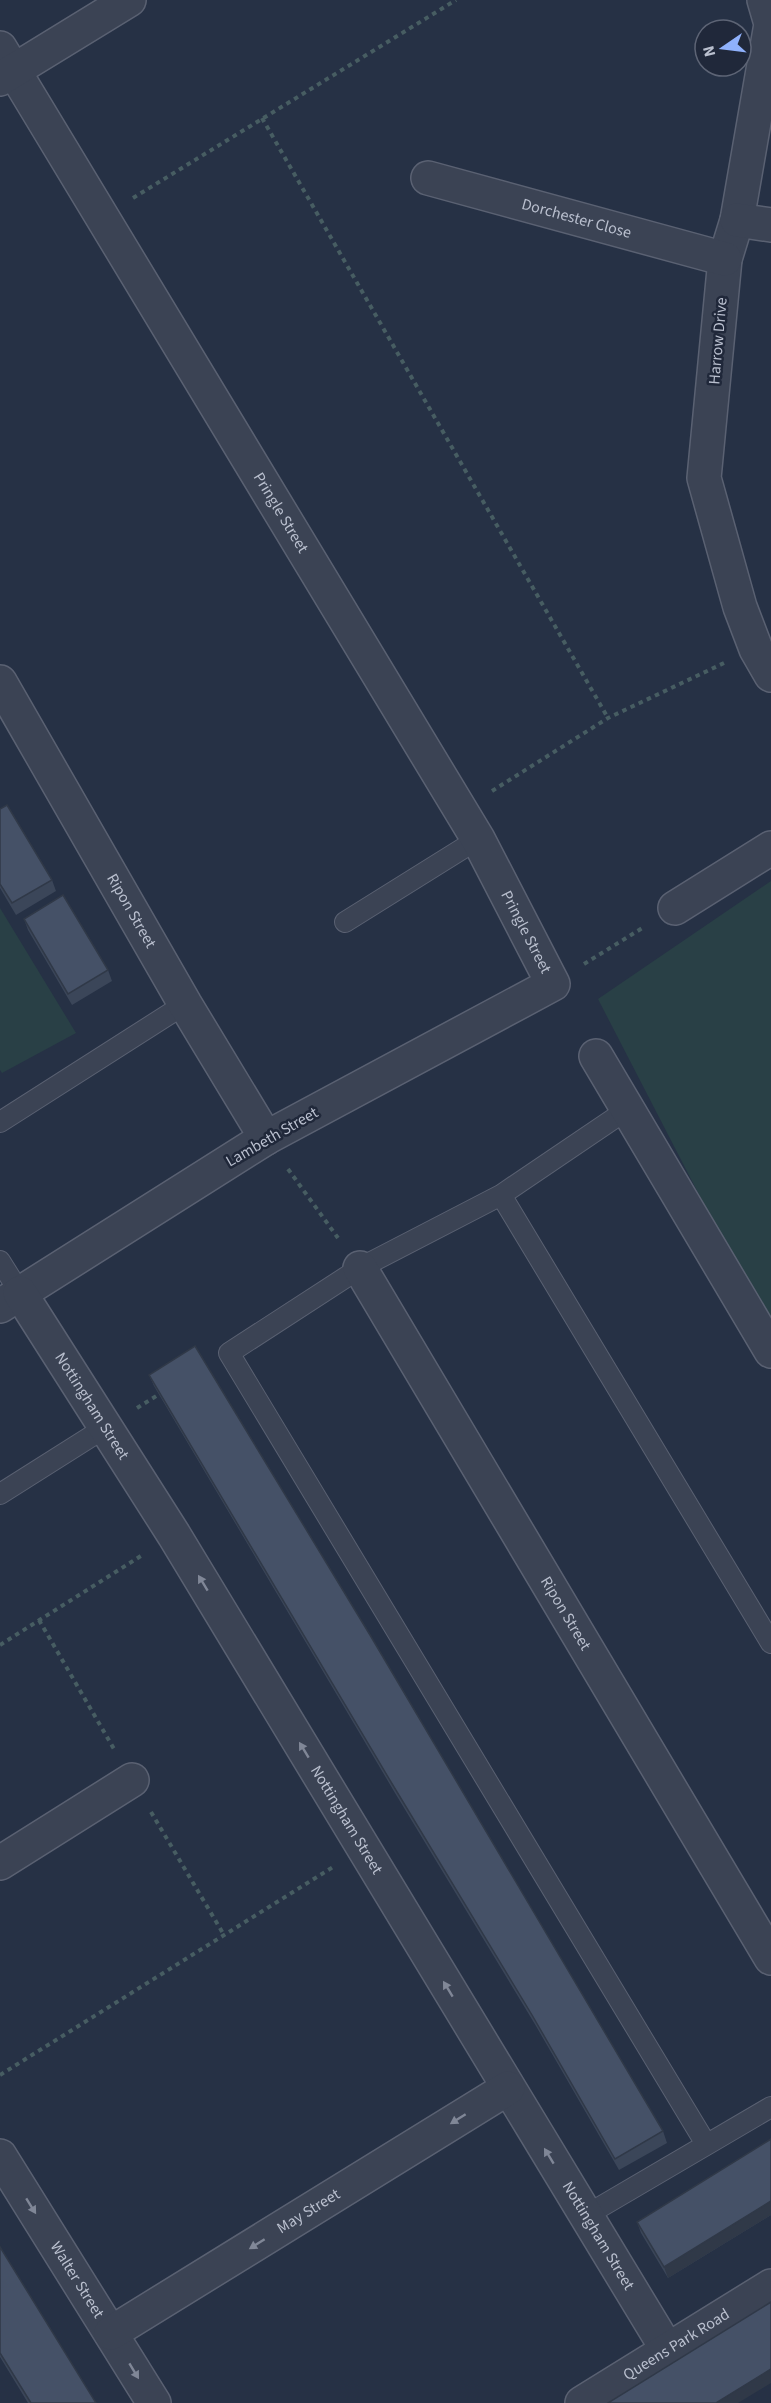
<svg xmlns="http://www.w3.org/2000/svg" width="771" height="2403" viewBox="0 0 771 2403" font-family="'Source Sans 3',sans-serif">
<style>
.green{fill:#294046}
.lines{fill:none;stroke-linecap:round;stroke-linejoin:round}
.lane-casing{stroke:#5a6172;stroke-width:22}
.street-casing{stroke:#5a6172;stroke-width:36}
.path{stroke:#475d62;stroke-width:4;stroke-dasharray:4.5 4.5;stroke-linecap:butt}
.lane{stroke:#3b4354;stroke-width:20}
.street{stroke:#3b4354;stroke-width:33}
.wall{fill:#3b4659}
.shaded-wall{fill:#303948}
.building{fill:#455167;stroke:#303948;stroke-width:1.5}
.oneway{fill:#808797}
.labels{text-anchor:middle;dominant-baseline:central;stroke-width:5;stroke-linejoin:round;paint-order:stroke}
.street-label{font-size:16px;fill:#b9bfce;stroke:#20283a}
</style>
<rect width="100%" height="100%" fill="#263145"/>
<!-- green -->
<path class="green" d="M771 881V1334L598 999Z
M0 908 76 1033 2 1073 0 1070Z"/>
<g class="lines">
<!-- lane casing -->
<g class="lane-casing">
<path id="lane" d="M345 922 478 839
M628 1109 501 1195 360 1268 229 1353 706 2144
M0 1122 185 1004
M501 1195 771 1643
M0 1261 20 1293
M0 1494 106 1427
M585 2216 771 2107"/>
</g>
<!-- street casing -->
<g class="street-casing">
<g id="street">
<path d="M764 0 771 24 737 220 725 259 704 478 740 607 756 649 771 675"/>
<path id="s1" d="M0 48 478 839 553 984 266 1138 0 1306"/>
<path d="M0 79 129 0"/>
<path id="s2" d="M428 178 725 259"/>
<path d="M737 220 771 225"/>
<path id="s3" d="M0 682 185 1004 266 1138"/>
<path d="M675 908 771 848"/>
<path d="M596 1056 771 1351"/>
<path id="s4" d="M360 1268 771 1958"/>
<path id="s5" d="M20 1293 174 1535 667 2349"/>
<path d="M0 1863 132 1780"/>
<path id="s6" d="M0 2156 154 2403"/>
<path id="s7" d="M111 2333 508 2088"/>
<path id="s8" d="M582 2403 771 2286"/>
</g>
</g>
<!-- path -->
<path class="path" d="M262 118 608 718
M133 198 456 0
M492 791 608 718 724 663
M584 964 644 927
M288 1169 338 1238
M137 1408 161 1393
M39 1620 114 1749
M0 1645 144 1554
M151 1812 224 1935
M0 2075 333 1867"/>
<!-- lane -->
<use href="#lane" class="lane"/>
<!-- street -->
<use href="#street" class="street"/>
</g>
<!-- wall -->
<path class="wall" d="M0 809 52 880 56 891 16 915 0 888Z
M24 919 108 970 112 981 72 1005 28 930Z
M149 1375 663 2131 667 2143 619 2170 536 2026 395 1793 154 1386Z
M771 2139V2215L668 2278 641 2233 637 2222Z
M0 2247 96 2403H28L0 2357Z"/>
<!-- shaded-wall -->
<path class="shaded-wall" d="M771 2201V2215L668 2278 664 2267Z
M771 2369V2383L738 2403H716Z"/>
<!-- building -->
<path class="building" d="M7 805 52 880 12 903 0 884V809Z
M63 895 108 970 68 994 24 919Z
M195 1346 370 1635 663 2131 615 2159 532 2015 391 1782 149 1375Z
M771 2139V2201L664 2267 637 2222Z
M0 2247 96 2403H31L0 2353Z
M771 2302V2369L716 2403H608Z"/>
<!-- one-way arrows -->
<defs><path id="oneway-solid" d="M-6-.8H1V-3.2L6.5 0L1 3.2V.8H-6Z" transform="scale(1.5)"/></defs>
<g class="oneway">
<use href="#oneway-solid" transform="translate(203 1583) rotate(-121)"/>
<use href="#oneway-solid" transform="translate(304 1750) rotate(-121)"/>
<use href="#oneway-solid" transform="translate(448 1989) rotate(-121)"/>
<use href="#oneway-solid" transform="translate(458 2119) rotate(148)"/>
<use href="#oneway-solid" transform="translate(549 2156) rotate(-121)"/>
<use href="#oneway-solid" transform="translate(31 2206) rotate(58)"/>
<use href="#oneway-solid" transform="translate(257 2244) rotate(148)"/>
<use href="#oneway-solid" transform="translate(134 2371) rotate(59)"/>
</g>
<g class="labels">
<!-- street labels -->
<g class="street-label">
<text stroke="none"><textPath href="#s2" startOffset="154">Dorchester Close</textPath></text>
<text transform="translate(718 341) rotate(-85)">Harrow Drive</text>
<text stroke="none"><textPath href="#s1" startOffset="543">Pringle Street</textPath></text>
<text stroke="none"><textPath href="#s3" startOffset="264">Ripon Street</textPath></text>
<text stroke="none"><textPath href="#s1" startOffset="1029">Pringle Street</textPath></text>
<text transform="translate(272 1137) rotate(-30)">Lambeth Street</text>
<text stroke="none"><textPath href="#s5" startOffset="134">Nottingham Street</textPath></text>
<text stroke="none"><textPath href="#s4" startOffset="402">Ripon Street</textPath></text>
<text stroke="none"><textPath href="#s5" startOffset="620">Nottingham Street</textPath></text>
<text stroke="none"><textPath href="#s7" startOffset="232">May Street</textPath></text>
<text stroke="none"><textPath href="#s5" startOffset="1106">Nottingham Street</textPath></text>
<text stroke="none"><textPath href="#s6" startOffset="146">Walter Street</textPath></text>
<text stroke="none"><textPath href="#s8" startOffset="111">Queens Park Road</textPath></text>
</g>
</g>
<!-- north arrow -->
<g transform="translate(723 48) rotate(256)"><circle r="28" fill="#20283a" stroke="#5d6475" stroke-width="1.5"/>
<path d="M0-4.5L10 22L0 15L-10 22Z" fill="#8fb1fc"/>
<text y="-9" font-size="16" font-weight="bold" text-anchor="middle" fill="#b9bfce">N</text>
</g>
</svg>
